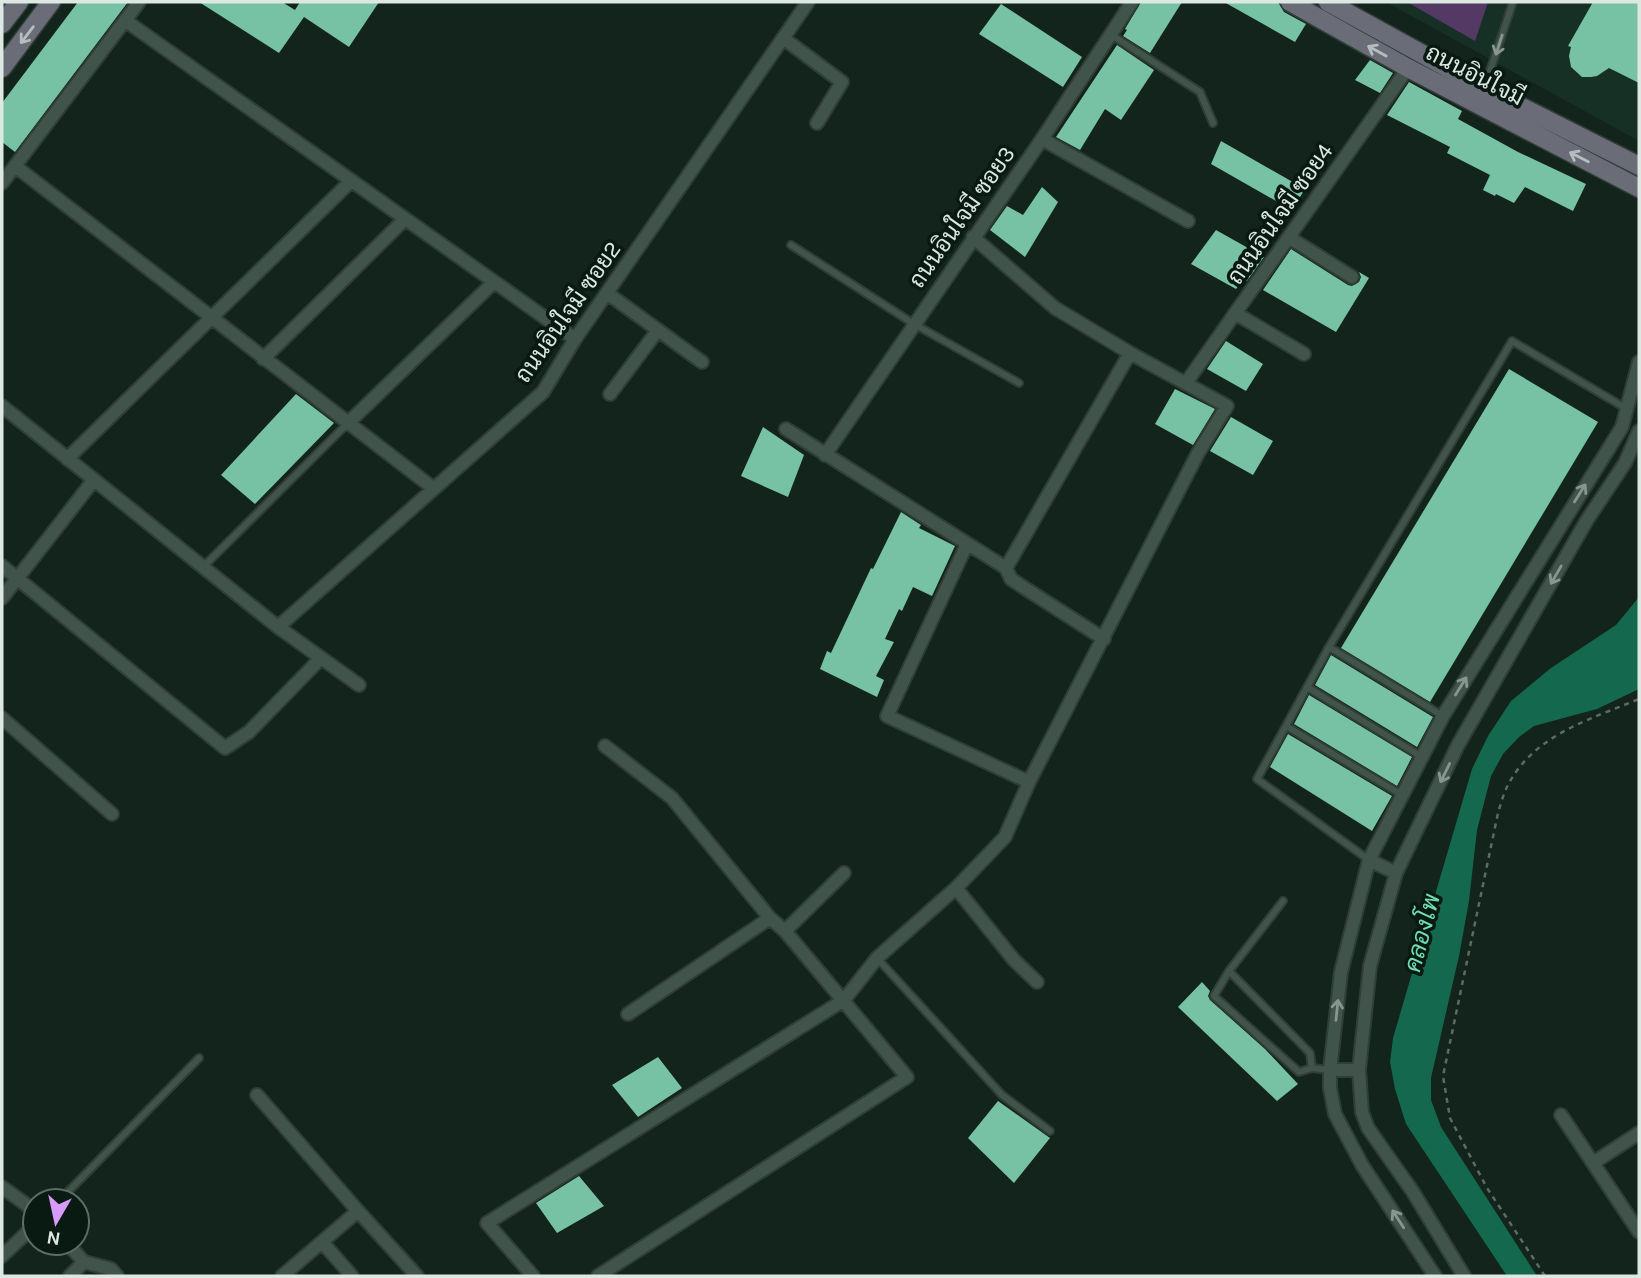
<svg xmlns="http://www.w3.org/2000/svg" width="1641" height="1278" viewBox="0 0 1641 1278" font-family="Karla,Sarabun,sans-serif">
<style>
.built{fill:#163026}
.green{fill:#553965}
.water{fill:#14684d}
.building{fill:#77c2a4}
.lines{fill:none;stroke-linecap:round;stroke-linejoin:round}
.service-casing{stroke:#313d37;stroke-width:10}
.minor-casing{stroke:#313d37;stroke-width:16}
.secondary-casing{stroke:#313d37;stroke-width:21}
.path{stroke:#5c6b64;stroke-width:2.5;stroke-dasharray:5 5;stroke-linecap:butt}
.service{stroke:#41544b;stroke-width:6}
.minor{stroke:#41544b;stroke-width:12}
.secondary{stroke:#6a6c78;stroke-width:18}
.oneway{stroke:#b5bdbe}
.oneway2{stroke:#87978f}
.labels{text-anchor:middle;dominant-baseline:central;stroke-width:7;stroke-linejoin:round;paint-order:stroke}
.street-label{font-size:23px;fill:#dde8e3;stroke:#091a13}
.water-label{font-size:24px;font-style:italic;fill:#70ddb4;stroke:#091a13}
</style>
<rect width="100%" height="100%" fill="#12241c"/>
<!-- built -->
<path class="built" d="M1386 2H1639V141Z"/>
<!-- green -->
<path class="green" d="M1407 2H1488L1475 41Z"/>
<!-- water -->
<path class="water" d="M1639 597V689L1597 709 1534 726 1519 737 1503 754 1491 776 1477 830 1469 901 1459 956 1431 1078V1100L1441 1127 1537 1276H1507L1406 1124 1395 1089 1390 1062 1393 1038 1472 769 1488 736 1511 701 1551 668 1616 625Z"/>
<!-- building -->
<path class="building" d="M78 2H128L15 152 2 142V103Z
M199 2H282L295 10 300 2H379L349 47 304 17 279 53Z
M1141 2H1182L1150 53 1123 36 1127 30 1125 29Z
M1224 2H1278L1284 12 1306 24 1295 42Z
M1593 2H1639V83L1609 68 1597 76 1591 77H1582L1571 67 1569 56 1571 47 1568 46Z
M1001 4 1082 57 1063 87 979 34Z
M1117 45 1154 70 1121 120 1105 109 1080 150 1056 137Z
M1370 60 1393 73 1380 93 1355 80Z
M1409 82 1462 111 1458 119 1518 152 1586 184 1573 211 1525 187 1514 203 1496 194 1495 196 1483 190 1490 175 1447 153 1450 147 1387 115Z
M1221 141 1305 189 1292 210 1211 164Z
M1042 187 1058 202 1025 257 990 230 1007 206 1023 215Z
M1216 230 1264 257 1247 281 1243 279 1236 289 1191 264Z
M1291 249 1348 285 1352 286 1359 282 1361 277 1359 272 1369 278 1336 332 1263 290Z
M1226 341 1263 364 1246 391 1207 369Z
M1509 369 1598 422 1430 702 1341 648Z
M1175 389 1215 409 1193 445 1155 424Z
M296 394 334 423 255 504 221 475Z
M1231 417 1273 441 1253 475 1210 451Z
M763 427 804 455 788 497 741 476Z
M901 512 921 525 919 528 955 546 932 596 913 587 902 611 899 609 885 639 894 642 876 676 884 680 877 697 820 669 827 651 831 653 871 568 873 569Z
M1331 655 1433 717 1417 747 1315 685Z
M1309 695 1412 757 1397 786 1294 724Z
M1288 734 1392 796 1372 831 1270 767Z
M1202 982 1210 991 1208 996 1210 1000 1265 1049 1298 1084 1277 1101 1178 1007Z
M658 1057 682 1088 638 1117 612 1085Z
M998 1101 1050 1138 1014 1183 968 1138Z
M579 1176 604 1206 557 1233 536 1203Z"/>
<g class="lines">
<!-- service casing -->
<g class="service-casing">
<path id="service" d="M1110 34 1200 92 1213 123
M1485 86 1513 2
M791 245 914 324 1019 383
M203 567 347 424
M1329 647 1443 716
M1307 687 1422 757
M1286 726 1402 795
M1369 860 1257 779 1329 647 1512 341 1627 409
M1283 901 1229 971 1214 996 1299 1072 1312 1068
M877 958 1002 1095 1050 1131
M1229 971 1310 1053 1312 1068 1330 1070
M59 1201 199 1058"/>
</g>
<!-- minor casing -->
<g class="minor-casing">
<path id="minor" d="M126 21 575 339
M783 38 842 82 817 123
M1042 139 1188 221
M15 166 433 488
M2 183 139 2
M1290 238 1352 277
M607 293 702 362
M1235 313 1304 354
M263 359 405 219
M1186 383 1408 68
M610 394 658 330
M2 406 278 627 359 685
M347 424 493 283
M786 429 1006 568 1011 579 1023 587 1104 639
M825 455 1042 139 1132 2
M67 459 351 181
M967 544 887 716 1029 782
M2 566 225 748 249 732 321 658
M1006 568 1130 353
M2 598 93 481
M278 627 543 392 575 339 808 2
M2 718 112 814
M1369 860 1396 873
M956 888 1014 960 1037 982
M785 931 844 873
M628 1014 770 918
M1330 1070H1359
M257 1095 358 1211 282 1276
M1561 1115 1639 1232
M1593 1163 1639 1133
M2 1187 35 1211
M358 1211 417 1276
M322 1242 352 1276
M67 1243 84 1262 111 1269 117 1276
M2 1256 35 1225
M70 1276 84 1262
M533 1276 487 1223 844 1000 877 958 956 888 1005 837 1029 782 1198 453 1227 406 1130 353 1055 308 973 237
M598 1276 907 1077 785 931 770 918 672 798 605 746
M1435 1276 1362 1165 1335 1114 1330 1088V1070L1341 972 1369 860 1443 716 1622 427 1639 362
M1464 1276 1413 1192 1368 1128 1362 1112 1359 1070 1370 966 1396 873 1458 745 1587 520 1625 463 1639 431"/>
</g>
<!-- secondary casing -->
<g class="secondary-casing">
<path id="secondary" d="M1290 2 1408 68 1639 188
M1328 2 1484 88 1639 166
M2 24 19 2
M2 68 51 2"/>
</g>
<!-- path -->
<path class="path" d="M1545 1276 1487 1188 1450 1118 1443 1076 1498 813C1501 803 1504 792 1509 783 1536 734 1591 719 1639 699"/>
<!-- service -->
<use href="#service" class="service"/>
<!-- minor -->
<use href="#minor" class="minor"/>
<!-- secondary -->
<use href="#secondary" class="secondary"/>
</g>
<!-- one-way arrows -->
<defs><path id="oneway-shaft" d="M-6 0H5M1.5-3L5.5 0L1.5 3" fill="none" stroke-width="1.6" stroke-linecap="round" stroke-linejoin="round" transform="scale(1.75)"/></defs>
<g class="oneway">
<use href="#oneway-shaft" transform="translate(27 35) rotate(127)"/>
<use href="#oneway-shaft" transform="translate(1377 51) rotate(-151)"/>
<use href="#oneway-shaft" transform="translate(1579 157) rotate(-153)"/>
</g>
<g class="oneway2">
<use href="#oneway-shaft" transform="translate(1499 45) rotate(108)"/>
<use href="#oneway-shaft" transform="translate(1580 493) rotate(-58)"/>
<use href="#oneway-shaft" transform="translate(1556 575) rotate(120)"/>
<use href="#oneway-shaft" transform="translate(1461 686) rotate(-58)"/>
<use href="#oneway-shaft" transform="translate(1445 773) rotate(116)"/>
<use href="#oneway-shaft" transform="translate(1337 1010) rotate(-84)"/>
<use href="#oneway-shaft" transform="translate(1398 1219) rotate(-123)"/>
</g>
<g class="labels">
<!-- street labels -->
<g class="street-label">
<text transform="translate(1475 75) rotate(27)">ถนนอินใจมี</text>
<text transform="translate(1280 214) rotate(-55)">ถนนอินใจมี ซอย4</text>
<text transform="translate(962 217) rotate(-55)">ถนนอินใจมี ซอย3</text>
<text transform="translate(568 312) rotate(-55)">ถนนอินใจมี ซอย2</text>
</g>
<!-- water labels -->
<g class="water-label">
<text transform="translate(1422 933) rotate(-75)">คลองโพ</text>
</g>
</g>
<!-- border -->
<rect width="1641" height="1278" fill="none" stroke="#dde8e3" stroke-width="7"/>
<!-- north arrow -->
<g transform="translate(56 1222) rotate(189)"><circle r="33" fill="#091a13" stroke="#5e6c66" stroke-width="2"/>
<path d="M0-5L12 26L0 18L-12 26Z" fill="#d79bf9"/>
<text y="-10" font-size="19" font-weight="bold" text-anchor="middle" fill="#dde8e3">N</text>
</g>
</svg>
